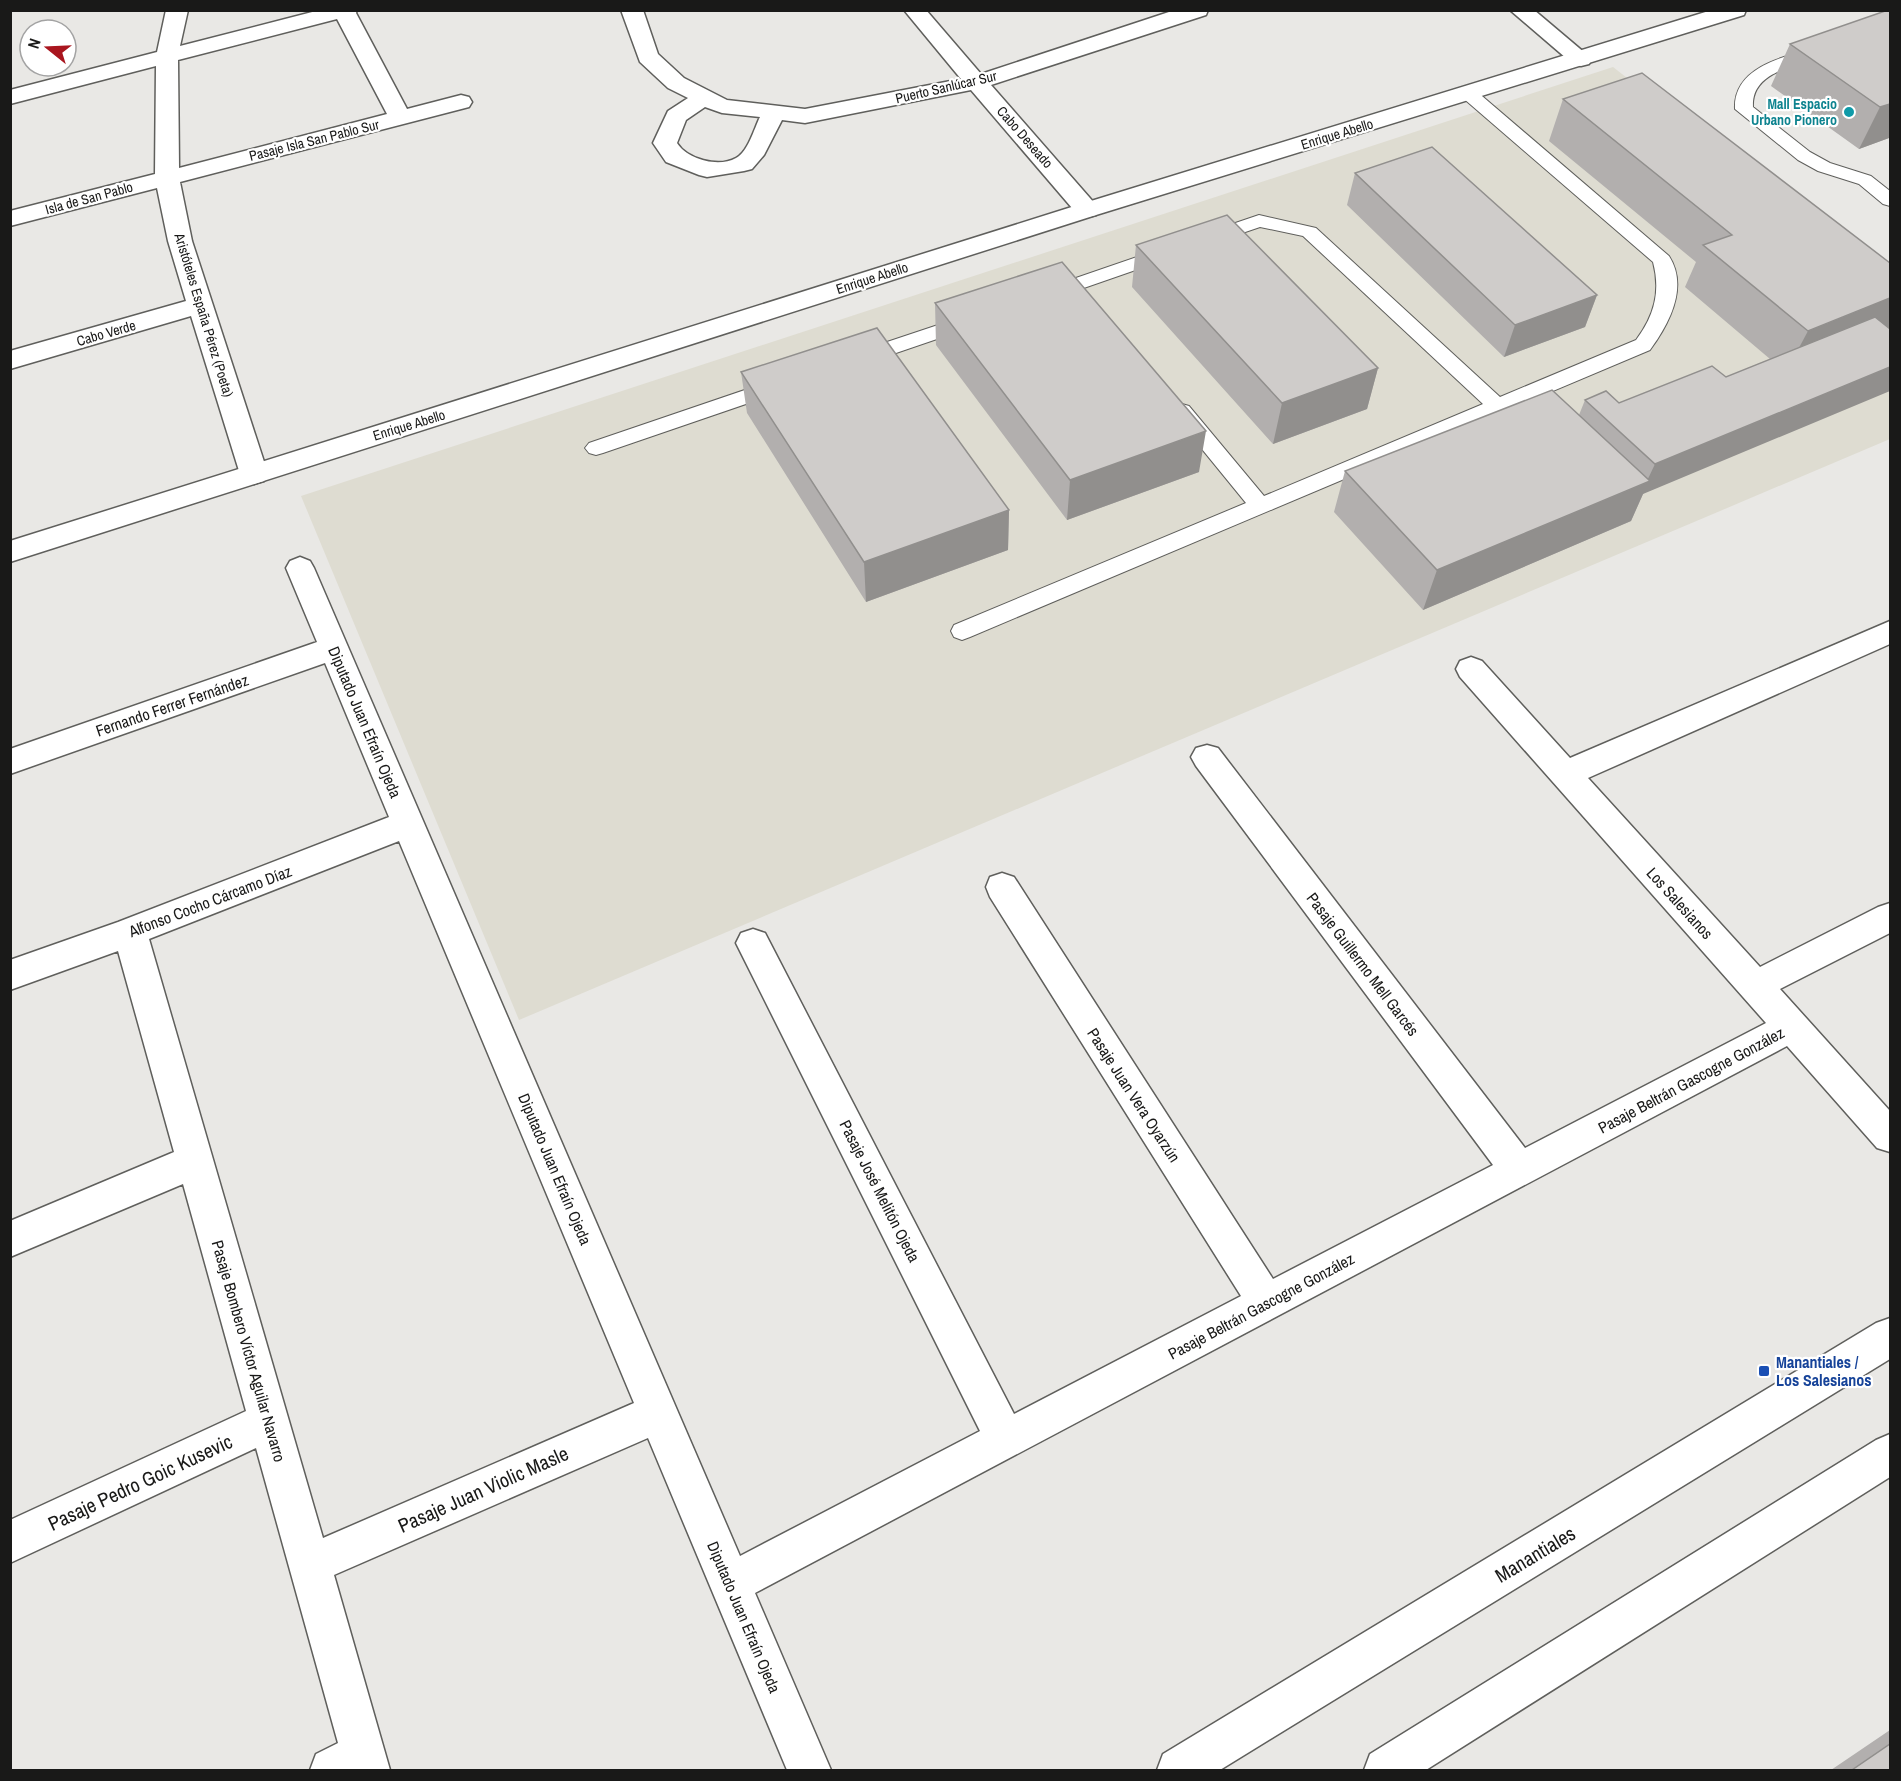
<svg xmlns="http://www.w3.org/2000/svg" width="1901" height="1781" viewBox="0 0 1901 1781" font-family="'Archivo Narrow',sans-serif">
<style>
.built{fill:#dedcd1}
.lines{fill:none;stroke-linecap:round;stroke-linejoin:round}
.service-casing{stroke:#5f5f5c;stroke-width:2}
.minor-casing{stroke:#5f5f5c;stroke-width:3}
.tertiary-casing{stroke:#5f5f5c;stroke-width:3}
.service{fill:#fff;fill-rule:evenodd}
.minor{fill:#fff;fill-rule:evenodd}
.tertiary{fill:#fff;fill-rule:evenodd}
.wall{fill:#b2afae}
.shaded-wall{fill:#918f8d}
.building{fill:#cfccca;stroke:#918f8d;stroke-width:1.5}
.culture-dot{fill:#0f9aa8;stroke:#fff;stroke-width:2}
.transit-dot{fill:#1a4fb4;stroke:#fff;stroke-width:2}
.labels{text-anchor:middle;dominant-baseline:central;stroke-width:4.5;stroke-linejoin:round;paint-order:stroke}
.far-street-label{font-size:14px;fill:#191918;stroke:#fff}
.far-culture-label{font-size:14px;font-weight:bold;fill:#0d838f;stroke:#fff;text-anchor:end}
.street-label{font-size:16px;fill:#191918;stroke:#fff}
.transit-label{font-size:16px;font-weight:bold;fill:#164399;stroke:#fff;text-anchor:start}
.near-street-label{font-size:20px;fill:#191918;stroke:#fff}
</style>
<rect width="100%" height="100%" fill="#e9e8e5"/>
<!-- built -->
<path class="built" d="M1613 67 1890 283V439L519 1020 301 496Z"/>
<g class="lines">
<!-- service casing -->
<g class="service-casing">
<path id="service" d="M1812 49 1818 50 1821 54 1818 58C1792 67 1751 73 1753 107L1810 152 1830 163 1871 176 1890 191V206L1883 204 1859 184 1818 171 1798 160 1735 109C1733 69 1780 57 1812 49Z
M1469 89 1475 90 1669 256C1689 287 1669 324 1650 350L970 637 962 640 954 637 951 631 954 625 1246 503 1175 416 1172 411 1175 406 1182 404 1189 406 1264 496 1483 404 1303 236 1260 227 1207 245 1200 243 1198 239 1200 235 1259 215 1316 228 1500 397 1636 340C1654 316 1661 292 1653 262L1463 98 1460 94 1463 90Z
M1166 247 1173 249 1176 253 1173 257 1055 298 1048 300 1041 298 1038 294 1041 290Z
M968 315 975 316 978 321 975 326 858 366 851 364 848 359 851 354Z
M777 379 784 381 787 386 784 391 603 453 596 455 589 453 585 448 589 443Z"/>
</g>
<!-- minor casing -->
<g class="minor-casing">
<path id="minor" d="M166 10H188L180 46 320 10H357L356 13 407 109 461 95 469 97 472 102 469 107 180 182 192 241 268 474 264 481 254 484 244 481 240 474 191 316 10 369V351L186 301 168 241 157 188 10 226V211L155 174 156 66 10 104V90L157 52ZM337 19 387 114 179 168 178 60Z
M621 10H643L658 54 684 78 727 100 805 109 961 79 904 10H926L981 74 1175 10H1208L1206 15 991 85 1096 205 1099 210 1096 215 1087 217 1078 215 971 90 805 123 782 120 764 155 752 169 744 171 707 177 699 175 666 162 653 143 668 111 688 98 668 88 640 62ZM705 107 722 113 760 117C754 129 748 152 736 158 718 168 687 159 677 143L686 120Z
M1510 10H1534L1592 59 1589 64 1581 66 1573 64Z
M300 557 310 561 314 568 740 1556 980 1431 736 943 741 933 753 929 765 933 1014 1414 1241 1296 990 897 986 887 990 877 1002 873 1014 877 1273 1279 1493 1165 1196 766 1191 757 1196 748 1207 745 1218 748 1525 1148 1766 1023 1460 677 1456 669 1460 661 1471 657 1482 661 1570 758 1890 621V644L1588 778 1760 967 1878 907 1890 903V933L1780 989 1890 1111V1152L1877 1148 1787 1046 755 1593 831 1770H787L648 1438 334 1575 390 1770H310L316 1754 338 1743 256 1448 10 1563V1520L246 1411 183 1184 10 1257V1221L174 1152 118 951 10 990V960L118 922 389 817 325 663 10 774V749L317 642 286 568 290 561ZM399 841 634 1403 323 1538 149 939Z"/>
</g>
<!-- tertiary casing -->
<g class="tertiary-casing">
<path id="tertiary" d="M1712 10H1746L1744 15 1096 215 10 562V541L1078 205Z
M1890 1318V1359L1220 1770H1157L1163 1754 1876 1323Z
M1890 1434V1477L1426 1770H1364L1370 1754 1876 1440Z"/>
</g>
<!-- service -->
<use href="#service" class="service"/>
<!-- minor -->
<use href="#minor" class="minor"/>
<!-- tertiary -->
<use href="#tertiary" class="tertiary"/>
</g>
<!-- wall -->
<path class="wall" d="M1890 10V140L1889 138 1859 149 1771 86 1790 44Z
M1563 99 1890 263 1643 494 1631 521 1423 610 1334 512 1345 471 1579 415 1585 400 1619 403 1726 377 1770 359 1685 287 1696 262 1549 141Z
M1355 173 1597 295 1585 327 1504 357 1347 205Z
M1136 245 1378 368 1367 409 1273 444 1132 287Z
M935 303 1199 472 1067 520 936 345Z
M741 372 1009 510 1008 550 866 602 747 413Z
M1890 1730V1770H1831Z"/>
<!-- shaded-wall -->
<path class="shaded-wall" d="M1890 104V135L1889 138 1859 149 1880 107Z
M1597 295 1585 327 1504 357 1515 325Z
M1890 298V330L1786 372 1808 331Z
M1890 367V391L1643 494 1631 521 1423 610 1437 570 1646 483 1655 464Z
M1378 368 1367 409 1273 444 1282 403Z
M1206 431 1199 472 1067 520 1070 480Z
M1009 510 1008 550 866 602 864 562Z"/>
<!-- building -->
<path class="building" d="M1888 10H1890V104L1880 107 1790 44Z
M1642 73 1890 263V298L1808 331 1703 245 1732 235 1563 99Z
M1432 147 1597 295 1515 325 1355 173Z
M1227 215 1378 368 1282 403 1136 245Z
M1062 262 1206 431 1070 480 935 303Z
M1875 317 1890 329V367L1655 464 1585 400 1606 391 1619 403 1712 366 1726 377Z
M877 328 1009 510 864 562 741 372Z
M1552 390 1650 481 1437 570 1345 471Z
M1890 1744V1770H1852Z"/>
<!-- markers -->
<circle class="culture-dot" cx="1849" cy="112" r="6"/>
<rect class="transit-dot" x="1758" y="1365" width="12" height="12" rx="3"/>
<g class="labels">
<!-- far-street labels -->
<g class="far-street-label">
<text transform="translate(946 87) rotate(-13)">Puerto Sanlúcar Sur</text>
<text transform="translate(1337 134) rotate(-17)">Enrique Abello</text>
<text transform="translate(1025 137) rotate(49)">Cabo Deseado</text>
<text transform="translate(314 140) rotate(-14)">Pasaje Isla San Pablo Sur</text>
<text transform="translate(89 198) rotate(-15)">Isla de San Pablo</text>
<text transform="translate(872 278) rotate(-18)">Enrique Abello</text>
<text transform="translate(204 315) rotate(73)">Aristóteles España Pérez (Poeta)</text>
<text transform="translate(106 333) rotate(-16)">Cabo Verde</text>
<text transform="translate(409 425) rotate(-17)">Enrique Abello</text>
</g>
<!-- far-culture labels -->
<g class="far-culture-label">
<text x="1837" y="104">Mall Espacio<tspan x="1837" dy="16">Urbano Pionero</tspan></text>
</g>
<!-- street labels -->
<g class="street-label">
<text transform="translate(172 705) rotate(-19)">Fernando Ferrer Fernández</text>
<text transform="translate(365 722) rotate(67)">Diputado Juan Efraín Ojeda</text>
<text transform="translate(210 901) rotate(-21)">Alfonso Cocho Cárcamo Díaz</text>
<text transform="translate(1680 903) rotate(48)">Los Salesianos</text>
<text transform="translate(1363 964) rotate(53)">Pasaje Guillermo Mell Garcés</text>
<text transform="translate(1691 1080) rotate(-28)">Pasaje Beltrán Gascogne González</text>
<text transform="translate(1134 1095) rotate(57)">Pasaje Juan Vera Oyarzún</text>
<text transform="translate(555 1169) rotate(67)">Diputado Juan Efraín Ojeda</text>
<text transform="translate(880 1191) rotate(63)">Pasaje José Melitón Ojeda</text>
<text transform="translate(1261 1306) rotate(-28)">Pasaje Beltrán Gascogne González</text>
<text transform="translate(249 1351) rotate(74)">Pasaje Bombero Víctor Aguilar Navarro</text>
<text transform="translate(744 1617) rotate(67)">Diputado Juan Efraín Ojeda</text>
</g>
<!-- transit labels -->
<g class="transit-label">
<text x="1776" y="1362">Manantiales /<tspan x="1776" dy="18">Los Salesianos</tspan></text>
</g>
<!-- near-street labels -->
<g class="near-street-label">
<text transform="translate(140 1482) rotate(-25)">Pasaje Pedro Goic Kusevic</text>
<text transform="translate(483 1489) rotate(-24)">Pasaje Juan Violic Masle</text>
<text transform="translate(1535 1554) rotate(-31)">Manantiales</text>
</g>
</g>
<!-- border -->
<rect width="1901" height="1781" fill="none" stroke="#191918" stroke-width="24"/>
<!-- north arrow -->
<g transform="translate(48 48) rotate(288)"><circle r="28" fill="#ffffff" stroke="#a3a3a3" stroke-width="1.5"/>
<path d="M0-4.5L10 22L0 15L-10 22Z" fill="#a9151e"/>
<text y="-9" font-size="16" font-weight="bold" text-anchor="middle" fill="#191918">N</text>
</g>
</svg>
